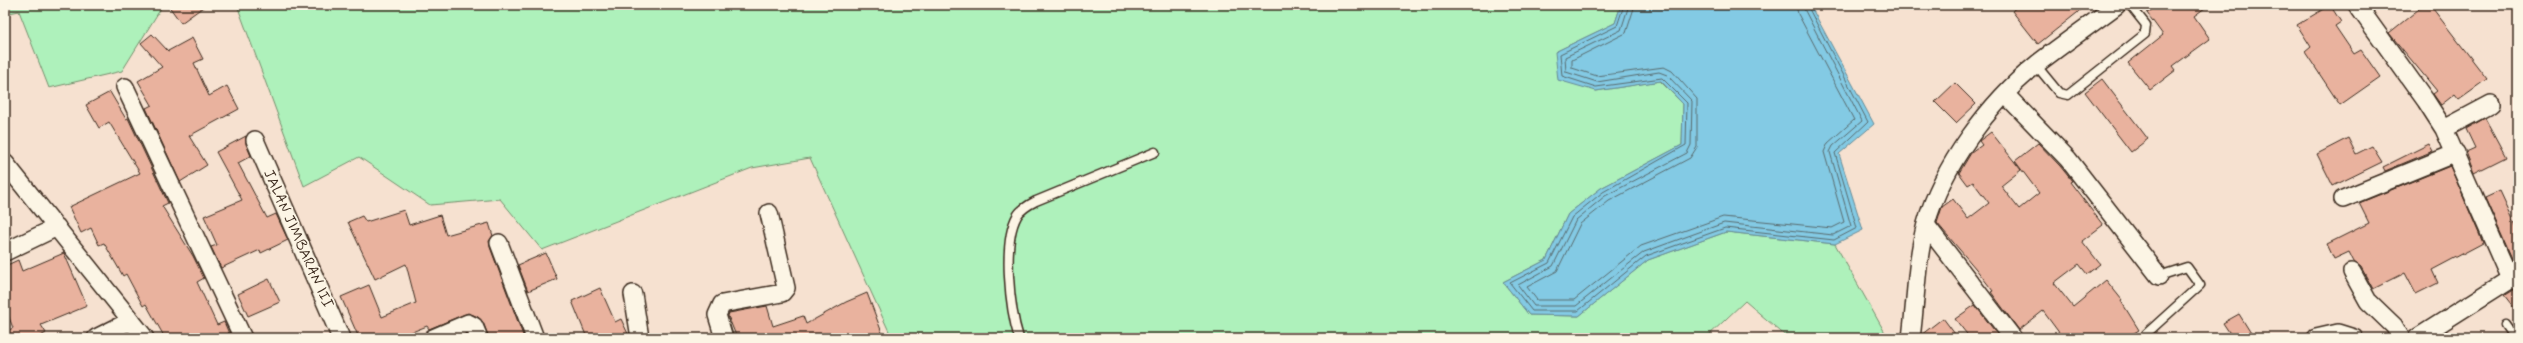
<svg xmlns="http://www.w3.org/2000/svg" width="2523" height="343" viewBox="0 0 2523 343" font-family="Mynerve,sans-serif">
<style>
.green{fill:#aef1bb;stroke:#748e6c}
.water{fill:#83cae4;stroke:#668a95}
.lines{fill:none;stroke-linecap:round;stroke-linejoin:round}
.shore{stroke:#586a6d;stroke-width:1}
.building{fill:#e9b29e;stroke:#3b2a1e}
.lane-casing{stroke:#3b2a1e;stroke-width:11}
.street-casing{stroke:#3b2a1e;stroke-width:20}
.lane{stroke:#fcf5e5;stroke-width:8}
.street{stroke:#fcf5e5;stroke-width:17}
.labels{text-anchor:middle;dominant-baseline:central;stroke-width:3.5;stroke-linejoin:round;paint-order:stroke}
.street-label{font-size:15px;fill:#3b2a1e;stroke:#fcf5e5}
</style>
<rect width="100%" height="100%" fill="#f6e1d0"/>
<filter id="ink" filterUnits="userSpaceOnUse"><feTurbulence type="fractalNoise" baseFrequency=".025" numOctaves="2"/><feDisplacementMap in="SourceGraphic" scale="8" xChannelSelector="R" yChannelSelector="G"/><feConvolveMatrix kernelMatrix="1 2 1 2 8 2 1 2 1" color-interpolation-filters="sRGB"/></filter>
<g filter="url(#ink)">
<!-- green -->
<path class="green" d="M5 5H163L122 71 49 88 19 11 5 14Z
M237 5H1621L1615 23 1555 52 1596 91 1660 81 1683 104 1682 145 1601 188 1568 214 1546 260 1503 282 1529 315 1579 316 1648 260 1726 232 1835 244 1888 338H1788L1745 301 1706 338H892L810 158 752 168 542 250 500 199 430 205 359 157 304 186Z"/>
<!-- water -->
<path class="water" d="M1621 5H1810L1874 124 1839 154 1863 230 1835 244 1726 232 1648 260 1579 316 1529 315 1503 282 1546 260 1568 214 1601 188 1682 145 1683 104 1661 81 1596 91 1558 80 1555 52 1615 23Z"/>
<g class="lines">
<!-- shore -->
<path class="shore" d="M1624 5 1617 26 1560 54 1562 76 1596 87 1662 78 1687 103 1686 145 1603 192 1572 217 1549 263 1510 283 1532 311H1578L1646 256 1725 228 1834 240 1857 228 1835 153 1868 122 1807 5
M1629 5 1621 30 1565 57 1566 72 1597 82 1659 72 1667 75 1692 101 1691 145 1687 153 1605 196 1576 220 1553 266 1518 285 1534 306H1576L1644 252 1724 223 1833 235 1851 226 1830 152 1833 146 1862 121 1802 5
M1635 5 1626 33 1572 60V68L1597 76 1664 67 1672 71 1697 99V147L1690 158 1609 201 1580 224 1557 271 1527 287 1537 300H1574L1641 246 1723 217 1832 228 1844 222 1824 152 1828 143 1854 120 1798 14 1796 5"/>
</g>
<!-- building -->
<path class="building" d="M168 5H206L181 23Z
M2019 5H2087L2038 44 2012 11Z
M2159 5H2209L2194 16 2210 39 2173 66 2176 70 2150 90 2128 63 2163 35 2147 13Z
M2330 5 2341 22 2335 26 2354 54 2361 50 2380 77 2340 105 2305 52 2311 47 2297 25Z
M2424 5H2430L2487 79 2459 99 2455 94 2441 105 2433 94 2437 91 2389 33Z
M152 34 168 51 192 38 203 59 194 63 209 96 227 86 239 109 189 136 207 165 180 182 146 108 152 105 138 81 162 67 141 43Z
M2102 79 2148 139 2131 152 2085 92Z
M1955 83 1976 104 1956 123 1935 102Z
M110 92 126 119 128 118 168 203 162 206 193 256 204 278 197 282 217 325 224 322 231 338H165L146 304 143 306 126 274 123 276 104 243 99 245 91 228 81 233 69 207 140 173 109 122 99 128 86 105Z
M2485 118 2506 157 2474 173 2466 152 2475 148 2466 129Z
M1991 132 2021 170 2001 186 2019 209 2039 193 2015 161 2038 143 2060 166 2072 181 2070 182 2103 225 2082 241 2100 264 2087 274 2079 264 2054 283 2073 307 2106 280 2122 300 2121 301 2139 330 2126 338H2063L2043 311 2019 330 1991 292 1993 291 1976 269 1937 223 1942 207 1953 199 1968 219 1989 203 1973 182 1968 185 1959 173 1971 153 1982 145 1979 141Z
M246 136V144L251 156 238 163 267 218 276 214 288 240 261 253 260 250 221 268 211 247 217 245 204 216 242 200 216 152Z
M2348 138 2356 154 2372 146 2382 162 2333 186 2317 154Z
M2429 144 2433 151 2385 171 2383 167Z
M2450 166 2483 243 2432 270 2438 283 2416 294 2405 273 2373 289 2361 267 2354 262 2349 252 2334 259 2327 244 2369 223 2359 203Z
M2500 191 2518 230V264L2515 265 2485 198Z
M404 210 409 225 440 215 446 235 489 223 493 236 489 241 490 247 524 338H489L483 322 478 317 468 313 429 329 427 326 397 338H359L341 297 369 285 382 317 416 303 406 264 375 279 348 222 362 216 366 222Z
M64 253 87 306 41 325 46 333 37 338H5V332L13 328 5 307V266L18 260 22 271Z
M546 253 557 279 528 291 518 265Z
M269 279 280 302 248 316 238 294Z
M2517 287 2518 289V313L2504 295Z
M600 288 615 322 621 319 630 338H587L572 301Z
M867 293 884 338H737L728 316 729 313 767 306 773 326 803 316 806 324 846 302Z
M1975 305 2000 338H1970L1955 319Z
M2239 314 2254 338H2233L2223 323Z
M1943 318 1958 338H1921V335Z"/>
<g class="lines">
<!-- lane casing -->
<g class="lane-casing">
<path id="lane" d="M2036 65 2059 93 2068 95 2145 34 2146 25 2130 5
M2505 325 2514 338
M1019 338C1010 310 1002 243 1017 216 1021 209 1028 205 1036 201L1155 152
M2146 338V334L2200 285 2187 267 2159 276"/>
</g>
<!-- street casing -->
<g class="street-casing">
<path id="street" d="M2357 5 2426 101 2444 129 2510 279
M125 87 243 338
M2005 94 2068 159 2159 276
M2444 129 2491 104
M255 140 341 338
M5 163 145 338
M2343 199 2456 153
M1926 225 2013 338
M499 243 535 338
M5 252 57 227
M2352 272 2368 301 2394 326 2401 338
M633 294 640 338
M96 338 130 321
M433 338 468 323 474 326 479 338
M724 338 717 315 722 304 782 293 786 288 769 213
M1911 338C1916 300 1916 261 1926 224 1942 166 1990 102 2037 64 2063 44 2090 25 2117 5
M2316 338 2338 333 2354 338
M2417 338 2518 274"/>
</g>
<!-- lane -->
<use href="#lane" class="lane"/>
<!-- street -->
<use href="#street" class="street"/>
</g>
</g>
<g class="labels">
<!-- street labels -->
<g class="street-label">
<text transform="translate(298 239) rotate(66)">JALAN JIMBARAN III</text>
</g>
</g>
<!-- margin -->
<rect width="2523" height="343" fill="none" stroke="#fcf5e5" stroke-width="20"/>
<rect x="10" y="10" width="2503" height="323" fill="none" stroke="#3b2a1e" stroke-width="1.5" filter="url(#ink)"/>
</svg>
